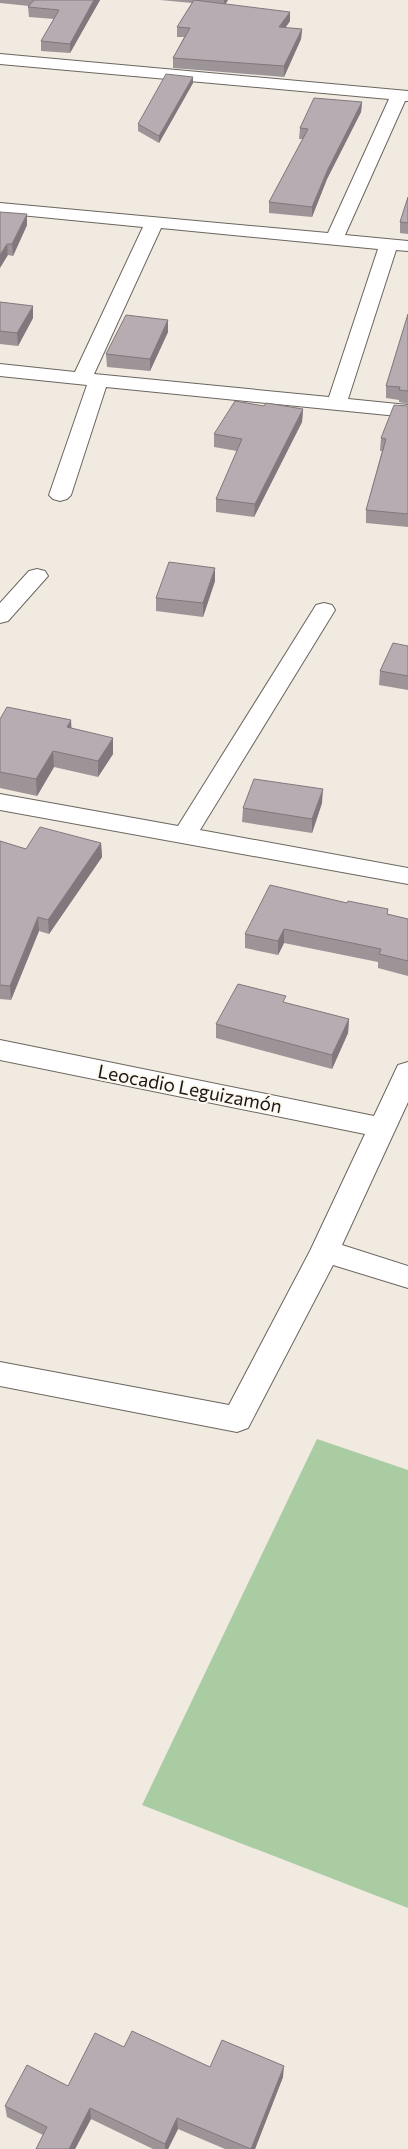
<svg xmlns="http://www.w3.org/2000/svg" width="408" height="2149" viewBox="0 0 408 2149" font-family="Commissioner,sans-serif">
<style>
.green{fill:#aacca3}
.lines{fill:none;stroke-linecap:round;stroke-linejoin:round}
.street-casing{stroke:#6b655e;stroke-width:2}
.street{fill:#fff;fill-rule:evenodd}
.wall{fill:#9d9498}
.shaded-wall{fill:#80787c}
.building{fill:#b7acb1;stroke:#80787c}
.labels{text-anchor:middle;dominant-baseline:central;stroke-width:4;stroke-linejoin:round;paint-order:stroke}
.street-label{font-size:19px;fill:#1a1815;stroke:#fdf7ee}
</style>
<rect width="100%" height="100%" fill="#f0eae1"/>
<!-- green -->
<path class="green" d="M317 1439 408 1470V1908L142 1805Z"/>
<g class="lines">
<!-- street casing -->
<g class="street-casing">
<path id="street" d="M0 54 408 91V101H405L345 235 408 241V251L396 250 348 399 408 405V417L106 387 71 495 67 499 60 501 53 499 49 495 87 385 0 376V364L75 372 143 227 0 213V203L328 233 389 99 0 64ZM161 228 378 249 329 397 94 374Z
M37 569 45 571 48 576 8 621 0 623V603L29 571Z
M324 603 332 605 335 610 200 830 408 868V884L0 810V794L178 826 313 610 316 605Z
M0 1040 374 1116 398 1065 408 1062V1102L342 1245 408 1266V1288L333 1265 248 1428 237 1432 0 1386V1362L229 1405 310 1251 365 1134 0 1060Z"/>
</g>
<!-- street -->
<use href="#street" class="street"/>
</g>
<!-- wall -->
<path class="wall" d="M0 0H100L70 53 41 51V41L54 19 29 17 28 7 29 6 0 3Z
M160 0H228L225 4 290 21 285 28 302 29 301 39 284 77 173 68V58L184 37H177V27L192 3Z
M193 77V83L159 143 138 131V124Z
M362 102 361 112 327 179 312 217 269 213V202L303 139H299L300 128Z
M408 197V234L400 233V222Z
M0 212 27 225 13 256 8 255Z
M0 302 33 318 18 346 0 344Z
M408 314V404L399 402V400L386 398V386Z
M168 320V332L150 371 107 367 106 354Z
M264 406 303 409 302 422 254 517 216 512V499L237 451 214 447V434Z
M408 406V527L366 523V510L382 451H380L381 438Z
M215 581 203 617 156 611V598Z
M408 646V690L379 685 380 671Z
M0 719 72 728 113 754 98 777 54 767 37 796 0 788Z
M322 803 312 833 242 822 243 808Z
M0 841 26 849 101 843 102 857 49 934 39 931 11 1000 0 999Z
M388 914 408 919V976L378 968V962L284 943 278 955 245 948V934Z
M286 1003 349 1019 348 1033 332 1069 216 1038V1024Z
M124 2047 210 2067 283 2077 255 2149H225L178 2129 168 2149H153L91 2119 75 2149H36L43 2135 7 2117 5 2106 68 2086Z"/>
<!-- shaded-wall -->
<path class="shaded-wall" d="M94 0H100L70 53V44Z
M224 0H228L224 7Z
M290 12V21L279 37V27Z
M302 29 301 39 284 77V66Z
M193 77V83L159 143V136Z
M362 102 361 112 327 179 312 217V207L328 169Z
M27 214V225L13 256 12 244Z
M7 244 8 255 0 268V255Z
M33 306V318L18 346 17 333Z
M168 320V332L150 371V359Z
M303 409 302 422 254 517 255 504Z
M215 568V581L203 617V603Z
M71 720 72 737 67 727Z
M113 738V754L98 777V761Z
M53 751 54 767 37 796 36 779Z
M323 789 322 803 312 833V819Z
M101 843 102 857 49 934 48 920Z
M38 917 39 931 11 1000 10 986Z
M284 929V943L278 955V941Z
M349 1019 348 1033 332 1069V1055Z
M284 2066 283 2077 255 2149H251Z
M90 2108 91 2119 75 2149H69Z
M177 2118 178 2129 168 2149H165V2144Z"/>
<!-- building -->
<path class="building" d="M34 0H94L70 44 41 41 59 10 28 7Z
M194 0 290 12 279 27 302 29 284 66 173 58 190 28 177 27Z
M166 74 193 77 159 136 138 124Z
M314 98 362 102 328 169 312 207 269 202 308 129 300 128Z
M408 197V223L400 222Z
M0 212 27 214 12 244H7L0 255Z
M0 302 33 306 17 333 0 331Z
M408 314V391L399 390 400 387 386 386Z
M126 315 168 320 150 359 106 354Z
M235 401 264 406 266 403 303 409 255 504 216 499 242 439 214 434Z
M394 405 408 406V514L366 510 386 439 381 438Z
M169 562 215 568 203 603 156 598Z
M393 643 408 646V676L380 671Z
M7 707 71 720 67 727 113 738 98 761 53 751 36 779 0 772V719Z
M254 779 323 789 312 819 243 808Z
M40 827 101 843 48 920 38 917 10 986 0 985V841L26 849Z
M270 885 347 903 348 901 388 909 387 914 408 919V961L379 954 381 949 284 929 278 941 245 934Z
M238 984 286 996 283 1002 349 1019 332 1055 216 1024Z
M132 2031 210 2067 222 2040 284 2066 251 2149 177 2118 165 2144 90 2108 69 2149H36L47 2127 5 2106 27 2065 68 2086 95 2033 124 2047Z"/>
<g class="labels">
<!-- street labels -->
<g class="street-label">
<text transform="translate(190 1088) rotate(11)">Leocadio Leguizamón</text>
</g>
</g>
</svg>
